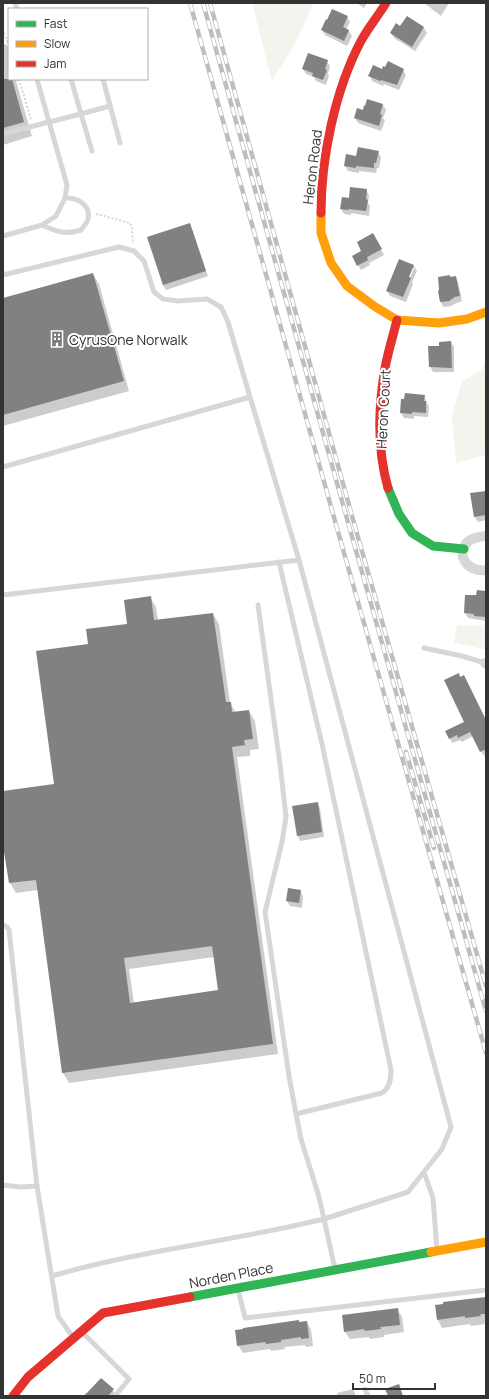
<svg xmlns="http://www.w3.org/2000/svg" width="489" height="1399" viewBox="0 0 489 1399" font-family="Manrope,sans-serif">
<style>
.green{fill:#f1f5ed}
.shadow{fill:#0003;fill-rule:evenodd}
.building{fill:#818181;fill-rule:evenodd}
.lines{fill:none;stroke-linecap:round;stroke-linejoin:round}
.path{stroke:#d6d6d6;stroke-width:2;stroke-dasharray:2 2;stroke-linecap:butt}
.lane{stroke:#d7d7d7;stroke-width:5}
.street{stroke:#d7d7d7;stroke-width:10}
.fast{stroke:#30b455;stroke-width:9}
.slow{stroke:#ff9f0a;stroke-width:9}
.jam{stroke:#e5322d;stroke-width:9}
.rail-casing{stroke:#bebebe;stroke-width:4.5}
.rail{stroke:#fff;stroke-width:3;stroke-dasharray:9;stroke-linecap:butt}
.labels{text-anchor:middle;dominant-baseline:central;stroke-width:4;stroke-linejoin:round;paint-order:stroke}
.street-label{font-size:14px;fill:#333;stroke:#fff}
.poi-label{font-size:14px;fill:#333;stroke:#fff;text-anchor:start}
</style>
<rect width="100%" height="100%" fill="#fff"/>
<!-- green -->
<path class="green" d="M252 3H314L293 47 272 81Z
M486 359V455L456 463 452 416 462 382 482 369Z
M486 624V650L454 642 457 625 476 626Z"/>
<!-- shadow -->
<path class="shadow" d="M357 3H367L364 8Z
M424 3H449L441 16Z
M347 17 350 22 346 30 349 31 352 36 347 46 325 35 322 30Z
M407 17 424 28 427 33 415 51 394 38 391 33 400 27Z
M6 44 9 49V79H21V80L16 81 32 136 3 145V45Z
M327 61 330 66 328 74 329 76 326 85 316 81 314 77 306 74 303 69Z
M403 70 406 75 399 90 384 84 383 86 372 81 370 76 382 71Z
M383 105 386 110 383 118 385 121 381 131 358 123 355 118 357 109 363 111Z
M378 152 381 157 379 168H377L376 173 359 171V173L348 171 345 166 357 157Z
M366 190 369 195 368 203 370 206 369 216 351 213V215L344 214 341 209 350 199Z
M192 229 208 276 166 290 163 285 148 238Z
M373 235 384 255 369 263 370 265 361 270 353 256 362 251Z
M399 260 414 266 417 271 412 282 413 284 406 302 390 296 387 291ZM412 268H414L408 282H406Z
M93 274 99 284 129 391 3 426V299Z
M455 277 458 282 462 301 452 305V306L443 307 441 302 439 291 450 278Z
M451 342 454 347V372H433L430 366Z
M424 396 429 407 428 417 414 416V419L404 418 401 413Z
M486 492V520L478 522 475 517 471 494Z
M486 592V621L468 618 465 613 466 596H477Z
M150 597 156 607 158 620 213 614 219 624 230 703 236 713 249 711 255 721 259 749 250 750V756L237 757 278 1054 69 1083 63 1073 38 890 16 893 10 883 3 835V792L55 785 89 645 129 625ZM214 957 219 991 134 1003 129 969Z
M465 723 486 733V755L484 756 473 736 462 742 460 740 452 743 450 739Z
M317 803 320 808 324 837 300 841 298 836Z
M300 891 303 896 302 908 290 906 287 901Z
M486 1298V1322H484L485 1324 471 1326 470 1324 442 1328 438 1320 436 1306Z
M397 1309 402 1317 404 1332 384 1335V1337L370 1339 369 1337 350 1339 345 1332Z
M307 1322 311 1330 313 1346 306 1347 305 1345 285 1347V1349L271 1351 270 1349 243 1353 238 1345Z
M353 1389 356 1396H338L337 1393Z
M113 1390 116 1396H83L86 1393 87 1394Z"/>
<!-- building -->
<path class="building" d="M332 9 348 16 343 27 349 30 344 41 321 30 326 19 327 20Z
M407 16 424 27 412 47 390 33 396 23 400 26Z
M308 53 328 60 325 69 327 70 323 80 312 76 313 73 302 69Z
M388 61 404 69 397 85 381 80 380 81 368 76 373 65 382 69 383 66 385 67Z
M3 79H12L24 122 3 128Z
M367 99 383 104 380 114 382 115 379 126 354 118 357 108 363 110 364 105 365 106Z
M358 147 379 151 376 163H374V168L356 166V168L344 166 346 154 356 156Z
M350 187 367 189 366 199 368 200 366 211 349 209 348 210 340 209 342 197 349 198Z
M190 223 206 271 163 285 147 237Z
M373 233 382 249 367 257 368 260 357 266 352 256 361 251 357 242Z
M399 259 414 265 409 277 411 278 403 297 386 291Z
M93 273 124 381 3 415V298Z
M450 275V277L456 276 460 296 454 297V298L450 300V301L440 302 438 291 439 290 438 277Z
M451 341 452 368 429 367 428 346H439V342Z
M405 393 425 395 424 401H426V413L412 412V414L400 413 401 399H404Z
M486 491 485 515 474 517 470 493Z
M477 590 486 591V617L474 616V614L464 613 465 595H476Z
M151 596 154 620 213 613 226 702H231L232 712 249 710 253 739 244 740 245 745 232 747 273 1044 62 1073 36 880 9 883 3 846V791L54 784 36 651 88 644 86 629 127 624 124 600ZM212 946 218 990 130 1003 124 958Z
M459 673 460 677 464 675 486 720V749L480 752 470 732 458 738 457 735 449 739 445 731 464 722 444 680Z
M318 802 322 832 297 836 292 806Z
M288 888 301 890 299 903 286 901Z
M486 1297V1314H480L481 1316 465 1318V1316L437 1320 435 1305 443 1304V1302Z
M398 1308 400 1325 380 1327 381 1329 365 1331 364 1329 344 1332 342 1315Z
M299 1320V1322L307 1321 309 1338 301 1339V1337L281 1340V1342L266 1344 265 1342 237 1346 235 1330 243 1329V1328Z
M101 1378 114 1389 108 1396H84Z
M399 1384 403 1396H388L385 1389Z"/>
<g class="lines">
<!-- path -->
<path class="path" d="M3 29 7 41 9 43
M19 79 31 120
M96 214 130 223 132 227 133 244"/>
<!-- lane -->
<path class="lane" d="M15 3 17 9
M71 79 81 114 110 106
M103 79 120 143
M3 134 49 122 37 79
M42 225C57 232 65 235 81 230 83 227 87 223 88 219 91 205 77 197 65 198
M3 236 42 225 56 216 65 198 67 185 49 122 81 114 92 151
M3 275 119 247 134 251 144 261 154 292 163 299 178 301 207 299 221 307 228 322 250 397 3 467
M299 560 451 1127 442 1149 408 1192 324 1219 335 1269
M279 562 322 744 391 1070C391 1079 390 1088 382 1093L296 1114
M3 595 299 560 250 397
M424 648 462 656 485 663
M3 925 7 927 9 930 37 1186 58 1316 73 1337
M424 1172 433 1198 437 1250
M3 1185 20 1187 37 1186
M52 1276C141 1250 234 1241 324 1219L319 1197 301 1139 296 1114 289 1076 265 912 282 842 286 817 280 764 258 605
M238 1289 245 1318 486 1290
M82 1332 129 1379 115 1396
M365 1389 368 1396"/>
<!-- street -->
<path class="street" d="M486 536C481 537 475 537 470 540 454 552 466 573 486 570
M485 663 486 664"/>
<!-- fast -->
<path class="fast" d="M388 488 399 514 412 533 433 546 464 549
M190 1297 431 1252"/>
<!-- slow -->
<path class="slow" d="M321 213V233L331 263 347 286 374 306 397 320 439 323 467 319 486 312
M431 1252 486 1242"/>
<!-- jam -->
<path class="jam" d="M321 213C321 158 335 90 361 41 368 28 378 16 386 3
M388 488C377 449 378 408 385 368 388 352 393 336 397 320
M13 1396 28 1377 103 1313 190 1297"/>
<!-- rail casing -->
<g class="rail-casing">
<path id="rail" d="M190 3 335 521 486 1053
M203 3 349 526 486 1011
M210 3 352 516 486 986
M406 752 434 848"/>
</g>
<!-- rail -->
<use href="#rail" class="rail"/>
</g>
<!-- icons -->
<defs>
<g id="building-bare" transform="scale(1.2)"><path d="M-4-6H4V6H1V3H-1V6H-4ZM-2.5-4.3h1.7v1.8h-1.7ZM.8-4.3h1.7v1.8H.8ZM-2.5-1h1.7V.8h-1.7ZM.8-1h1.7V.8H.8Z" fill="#7a7a7a" stroke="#fff" stroke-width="2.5" paint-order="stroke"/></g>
</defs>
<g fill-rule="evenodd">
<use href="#building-bare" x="57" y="339"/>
</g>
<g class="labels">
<!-- street labels -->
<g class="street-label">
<text transform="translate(312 167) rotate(-83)">Heron Road</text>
<text transform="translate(383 409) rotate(-87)">Heron Court</text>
<text transform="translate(231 1275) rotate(-11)">Norden Place</text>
</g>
<!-- poi labels -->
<g class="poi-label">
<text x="69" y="339">CyrusOne Norwalk</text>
</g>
</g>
<!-- border -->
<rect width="489" height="1399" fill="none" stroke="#333333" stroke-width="8"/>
<!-- legend -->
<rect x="8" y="8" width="140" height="72" fill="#ffffff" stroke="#adadad"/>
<rect x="16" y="21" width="20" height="6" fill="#30b455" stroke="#adadad"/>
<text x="44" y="28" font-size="12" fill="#333333">Fast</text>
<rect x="16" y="41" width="20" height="6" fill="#ff9f0a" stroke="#adadad"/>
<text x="44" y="48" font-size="12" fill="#333333">Slow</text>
<rect x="16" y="61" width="20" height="6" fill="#e5322d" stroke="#adadad"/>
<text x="44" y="68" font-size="12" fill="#333333">Jam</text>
<!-- scale -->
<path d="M353 1383v6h82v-6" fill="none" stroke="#333333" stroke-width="2"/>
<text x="359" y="1383" font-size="12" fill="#333333" stroke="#ffffff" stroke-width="3" paint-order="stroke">50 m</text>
</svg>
